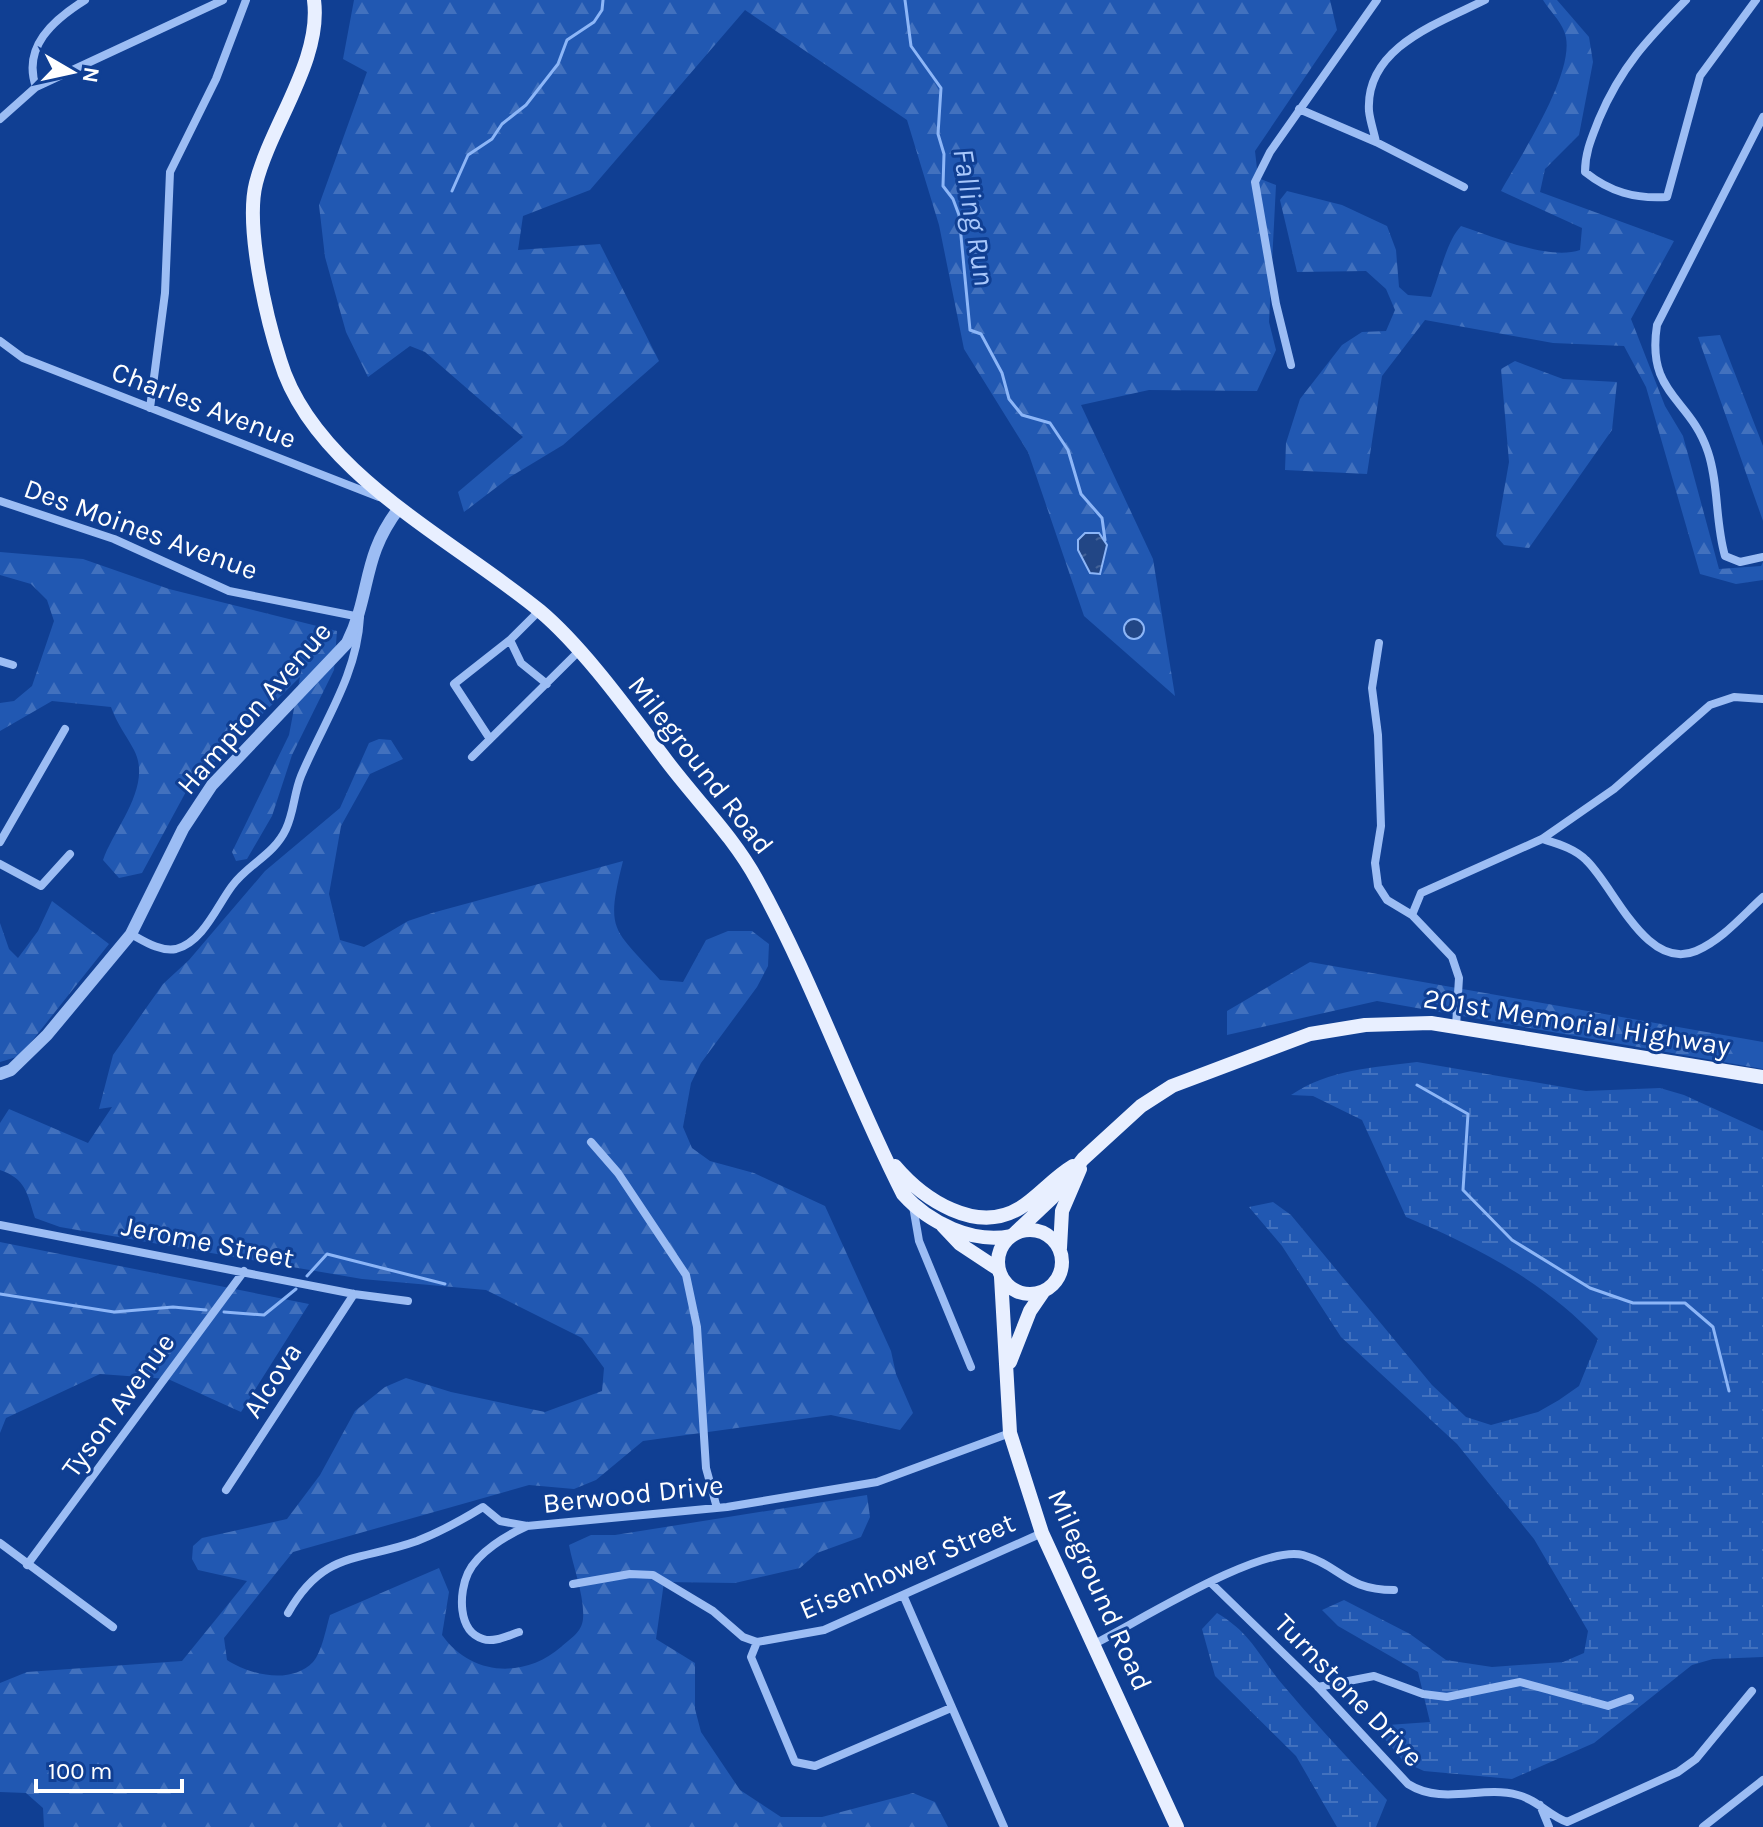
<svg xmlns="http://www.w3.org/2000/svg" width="1763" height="1827" viewBox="0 0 1763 1827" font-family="Karla,sans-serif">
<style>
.forest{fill:url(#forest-firs)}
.wetland{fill:url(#wetland-marsh)}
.water{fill:url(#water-ripples);stroke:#8db6f7;stroke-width:2}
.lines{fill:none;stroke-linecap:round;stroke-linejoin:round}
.stream{stroke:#8db6f7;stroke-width:3}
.minor{stroke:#9cbdf4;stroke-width:8}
.tertiary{stroke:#9cbdf4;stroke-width:12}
.primary{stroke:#e8efff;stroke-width:14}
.labels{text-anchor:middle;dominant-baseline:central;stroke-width:6;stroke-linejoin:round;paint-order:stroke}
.street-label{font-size:28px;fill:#fff;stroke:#103f93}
.water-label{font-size:30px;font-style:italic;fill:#a8c7fb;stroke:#103f93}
</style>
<defs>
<pattern id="forest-firs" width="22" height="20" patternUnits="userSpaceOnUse" patternTransform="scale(2)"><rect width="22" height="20" fill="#2158b2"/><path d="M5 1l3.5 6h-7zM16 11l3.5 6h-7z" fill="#4271be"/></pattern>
<pattern id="wetland-marsh" width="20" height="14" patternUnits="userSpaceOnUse" patternTransform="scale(2)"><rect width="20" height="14" fill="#2158b2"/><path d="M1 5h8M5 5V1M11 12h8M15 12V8" fill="none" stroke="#4271be"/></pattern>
<pattern id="water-ripples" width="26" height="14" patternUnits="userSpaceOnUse" patternTransform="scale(2)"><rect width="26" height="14" fill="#224685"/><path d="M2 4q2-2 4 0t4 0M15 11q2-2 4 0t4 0" fill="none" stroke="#436297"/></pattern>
</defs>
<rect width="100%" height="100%" fill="#103f93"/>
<!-- forest -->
<path class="forest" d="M354 0H1330L1337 30 1255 151 1258 178 1276 185 1269 322 1276 350 1257 391 1149 390 1081 405 1153 559 1175 696 1084 616 1028 452 964 349 939 225 907 120 745 10 590 190 523 216 518 250 600 244 659 361 563 445 510 477 464 512 458 492 523 437 425 352 410 346 368 377 346 332 325 257 319 205 367 72 343 59Z
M1543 0H1557L1589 37 1593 62 1579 135 1545 169 1540 192 1674 241 1631 319 1665 406 1683 436 1719 569 1761 566 1763 562V580L1736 584 1700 574 1646 387 1624 346 1553 343 1425 320 1382 376 1367 474 1285 470 1286 443 1300 399 1342 345 1362 332 1386 331 1395 310 1386 289 1366 271 1297 272 1280 200 1287 191 1342 205 1387 226 1396 250 1399 287 1408 295 1431 297C1439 277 1447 240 1461 226 1492 236 1549 261 1580 250L1582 228 1501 191C1519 158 1580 67 1564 31 1560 20 1549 10 1543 0Z
M1720 335 1763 446V521L1698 337Z
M1515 361 1563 379 1617 382 1612 430 1529 548 1504 545 1496 536 1509 462 1501 369Z
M0 552 83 559 169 589 337 631 334 670 292 755 272 816 247 859 236 861 232 852 289 735 300 677 188 788 142 873 119 878 103 860C114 828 153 786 134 750 126 735 117 724 111 707L52 701 0 731V703L14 701 32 686 54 621 47 600 31 584 0 575Z
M379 739 391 740 403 759 370 774 341 826 329 894 340 940 364 947 408 921 432 913 623 861C605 933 613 927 660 980L683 982 706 940 728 931H752L769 944 768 966 757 987 701 1063 691 1083 683 1127 692 1148 710 1161 754 1173 825 1206 891 1351 896 1374 913 1413 900 1430 831 1415 643 1441 596 1480 574 1489 529 1485 293 1552 224 1638 227 1660C250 1675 291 1685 313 1662 322 1652 326 1628 330 1615L439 1568 449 1592 442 1635C471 1676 524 1679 561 1647 570 1639 582 1632 583 1619 585 1597 573 1567 569 1545L591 1535H615L867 1495 870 1517 861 1537 817 1553 800 1568 735 1583 664 1582 656 1639 695 1663V1709L701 1732 740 1790 781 1817H822L913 1793 935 1802 948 1827H44L43 1808 26 1793 0 1792V1683L27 1672 182 1661 247 1581 198 1570 192 1559 193 1546 202 1538 287 1519 320 1475 355 1411 385 1387 406 1378 451 1392 545 1412 602 1391 604 1368 582 1338 486 1290 362 1279 60 1227 35 1218C27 1193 26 1179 0 1170V1123L9 1109 88 1143 112 1107 99 1109 113 1055 163 984 189 960 265 871 340 808 369 743Z
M52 901 109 944 20 1056 0 1062V923L9 949 18 958 38 931Z
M1310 962 1763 1042V1069L1377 1001 1227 1035V1011Z
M0 1242 309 1304 241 1412 168 1379 100 1374 6 1418 0 1433Z"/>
<!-- wetland -->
<path class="wetland" d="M1417 1062 1586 1091 1660 1088 1684 1095 1763 1131V1657L1713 1659 1692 1665 1594 1743 1512 1779 1424 1771 1404 1762 1374 1726 1430 1722 1418 1672 1338 1626 1322 1610 1344 1600 1410 1634 1446 1660 1492 1667 1563 1662 1584 1653 1588 1631 1534 1539 1457 1444 1341 1337 1282 1246 1249 1207 1273 1202 1291 1215 1432 1385 1466 1417 1491 1425 1538 1412 1559 1400 1579 1386 1598 1339C1546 1283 1476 1246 1406 1217L1362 1120 1313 1096 1291 1095C1330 1069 1372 1068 1417 1062Z
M1217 1613C1252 1634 1258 1655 1283 1685 1316 1725 1352 1762 1387 1800L1376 1827H1337L1296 1756 1215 1676 1202 1629Z"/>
<!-- water -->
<path class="water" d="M1085 533H1099L1107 545 1100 574 1090 573 1078 550V540Z
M1124 629a10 10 0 1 1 20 0a10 10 0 1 1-20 0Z"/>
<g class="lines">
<!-- stream -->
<path class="stream" d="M905 0 911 46 941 88 938 134 944 154 943 186 953 199 959 215 970 330 981 334 1002 373 1009 399 1022 415 1050 423 1068 450 1081 494 1102 518 1105 540
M452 191 468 155 492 139 502 124 526 105 558 64 567 40 594 22 602 10 603 0
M1417 1085 1468 1114 1463 1190 1512 1240 1590 1288 1633 1303H1685L1713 1327 1729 1391
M307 1276 327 1254 445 1284
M0 1294 114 1312 173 1307 206 1310
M224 1312 264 1315 296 1289"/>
<!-- minor -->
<path class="minor" d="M1686 0C1647 40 1621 67 1599 119 1592 137 1585 152 1585 172 1610 192 1635 199 1667 197L1700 76 1756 0
M36 87C22 47 53 20 85 0
M1299 109 1376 142 1464 187
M1763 117 1657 325C1646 395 1690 397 1708 452 1719 485 1715 522 1725 556L1740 562 1763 557
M0 119 36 87 223 0
M1376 142C1374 132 1370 121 1369 111 1365 47 1439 23 1485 0
M0 341 23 358 379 497
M1291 365 1276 304 1255 182 1270 152 1377 0
M150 408 165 293 170 172 216 79 246 0
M0 501 114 539 229 591 360 617C357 676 323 723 301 776 294 793 294 812 286 829 274 855 248 864 232 886 217 906 203 942 176 949 160 952 144 941 131 934
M510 640 521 663 547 684
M1379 643 1372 688 1378 735 1381 826 1375 863 1378 886 1387 900 1412 915
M0 661 13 665
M490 739 454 684 510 640 539 611
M472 757 579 651
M1542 839C1558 844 1574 848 1586 860 1614 886 1646 972 1696 951 1722 940 1743 915 1763 897
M0 842 65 729
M0 864 41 886 70 854
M1456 1026 1459 978 1452 957 1412 915 1421 893 1542 839 1614 789 1710 705 1734 697 1763 699
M591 1142 618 1173 686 1275 697 1327 706 1468 717 1508
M913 1206 919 1241 971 1367
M0 1225 354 1294 408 1301
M226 1490 354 1294
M0 1543 113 1627
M27 1565 244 1271
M1211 1583 1318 1687 1408 1784C1443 1806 1481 1785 1518 1795 1538 1800 1549 1816 1567 1822L1678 1772 1696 1759 1752 1691
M573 1584 630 1574 653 1575 713 1611 743 1637 757 1642
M904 1597 1004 1827
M288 1613C324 1550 358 1562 417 1541 440 1532 462 1520 483 1507L500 1521 527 1526 727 1507 877 1482 1010 1433
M519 1632C509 1635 494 1643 483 1639 457 1631 459 1592 468 1573 478 1552 507 1535 527 1526
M1094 1644C1136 1623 1261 1544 1303 1555 1341 1566 1345 1590 1394 1590
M1318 1687 1374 1676 1423 1694 1447 1697 1520 1682 1608 1706 1630 1698
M951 1708 815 1766 795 1762 751 1657 757 1642 824 1630 1042 1533
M1540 1805 1549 1827
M1703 1827 1763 1780"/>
<!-- tertiary -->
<path class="tertiary" d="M0 1074 11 1070 47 1035 131 934 183 829 212 785 347 643C372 592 361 558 399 508"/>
<!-- primary -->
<path class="primary" d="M314 0C322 60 271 124 256 183 245 226 266 317 280 360 313 472 457 542 540 611 584 648 631 714 666 760 696 800 733 836 757 880 813 981 851 1092 903 1194 929 1223 973 1244 1011 1236
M895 1166C923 1199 976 1235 1020 1208 1039 1196 1053 1178 1073 1166
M943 1226 960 1244 998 1269
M998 1262a32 32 0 1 1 64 0a32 32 0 1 1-64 0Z
M1015 1233 1052 1198 1083 1159 1141 1106 1172 1086 1310 1034 1365 1025 1431 1023 1763 1077
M1060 1248 1062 1211 1080 1169
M1001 1277 1010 1433 1042 1533 1177 1827
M1010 1362 1030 1311 1043 1292"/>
</g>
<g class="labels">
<!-- street labels -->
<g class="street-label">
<text transform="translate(204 405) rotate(21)">Charles Avenue</text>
<text transform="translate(141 529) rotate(20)">Des Moines Avenue</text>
<text transform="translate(254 708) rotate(-49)">Hampton Avenue</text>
<text transform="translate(701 765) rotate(52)">Mileground Road</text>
<text transform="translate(1577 1022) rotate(9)">201st Memorial Highway</text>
<text transform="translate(208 1242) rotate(11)">Jerome Street</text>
<text transform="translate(272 1380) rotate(-57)">Alcova</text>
<text transform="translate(118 1405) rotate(-54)">Tyson Avenue</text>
<text transform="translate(633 1494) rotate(-6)">Berwood Drive</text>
<text transform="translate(907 1566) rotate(-23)">Eisenhower Street</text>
<text transform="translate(1100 1590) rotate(66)">Mileground Road</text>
<text transform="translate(1349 1690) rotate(46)">Turnstone Drive</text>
</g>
<!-- water labels -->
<g class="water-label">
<text transform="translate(974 217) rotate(81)">Falling Run</text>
</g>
</g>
<!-- north arrow -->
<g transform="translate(72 72) rotate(99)" stroke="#103f93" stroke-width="6" paint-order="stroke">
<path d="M0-6L14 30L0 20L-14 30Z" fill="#ffffff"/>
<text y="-12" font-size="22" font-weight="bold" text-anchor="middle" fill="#ffffff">N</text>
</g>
<!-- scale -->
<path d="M36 1779v12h146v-12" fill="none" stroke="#ffffff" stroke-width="4"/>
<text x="48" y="1779" font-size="24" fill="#ffffff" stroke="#103f93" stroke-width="6" paint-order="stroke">100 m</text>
</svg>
